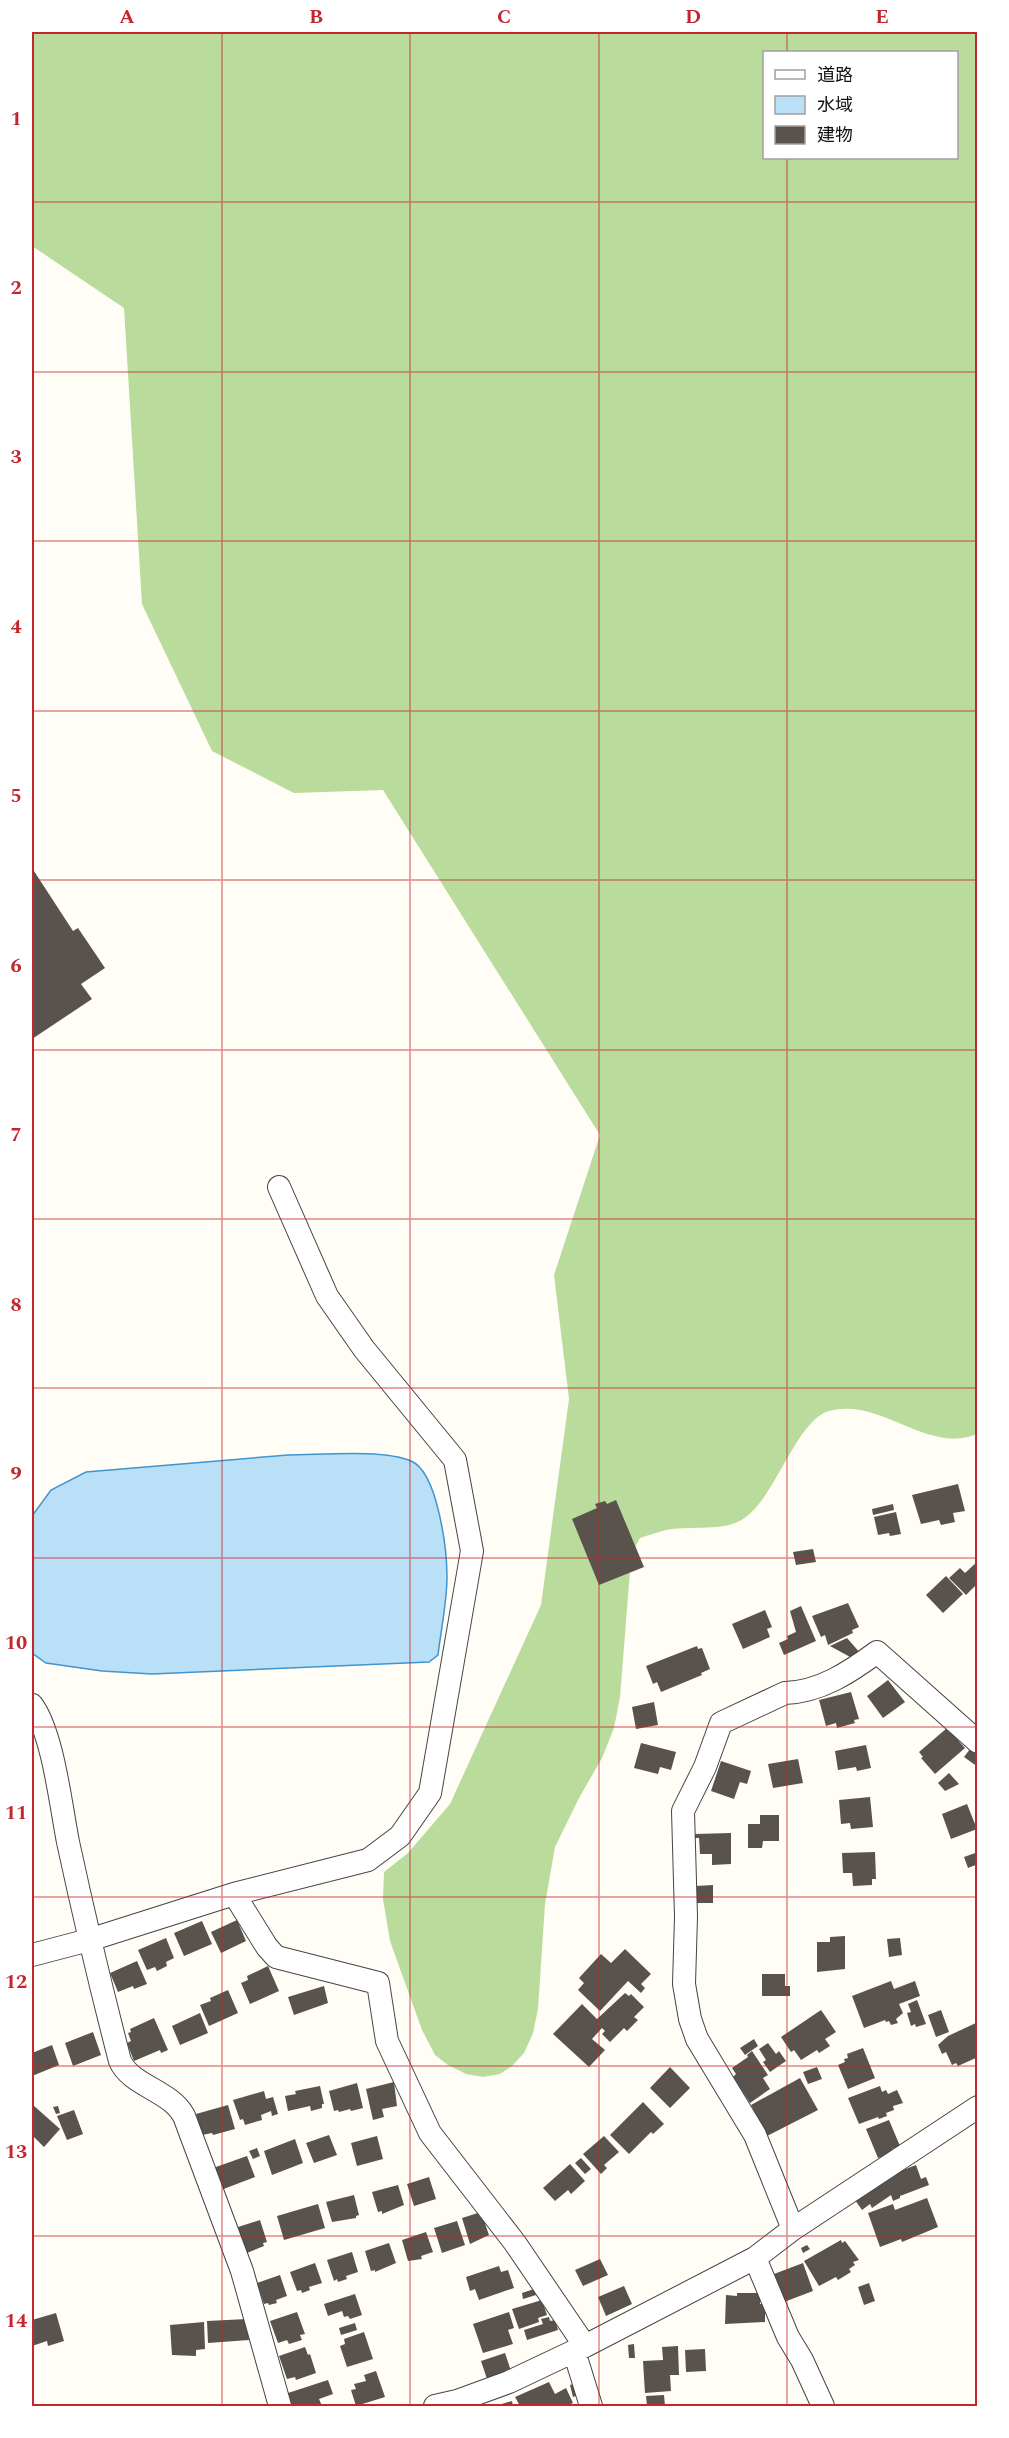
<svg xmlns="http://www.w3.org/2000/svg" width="1009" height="2438" viewBox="0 0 1009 2438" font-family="Spectral,'Noto Sans JP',serif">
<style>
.forest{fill:#b9dc9c;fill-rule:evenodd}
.water{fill:#b9e0f7;stroke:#3f96cf;stroke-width:1.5}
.building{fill:#5a524d}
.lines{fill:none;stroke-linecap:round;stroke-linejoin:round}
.minor-casing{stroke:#444;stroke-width:24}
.minor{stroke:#fff;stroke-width:22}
.grid{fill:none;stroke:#c4262e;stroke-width:1.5;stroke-opacity:0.55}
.neatline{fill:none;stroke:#c4262e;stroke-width:2}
.grid-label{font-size:20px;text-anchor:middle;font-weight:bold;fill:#c4262e}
</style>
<rect width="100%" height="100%" fill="#fffdf5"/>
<!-- forest -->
<path class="forest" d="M32 32H977V1434C927 1455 882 1397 829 1411 797 1420 776 1495 746 1517 725 1533 692 1525 666 1530 658 1532 649 1535 640 1538L634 1549 630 1571 620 1697 614 1728 602 1758 579 1798 555 1847 545 1904 538 2009 533 2033 524 2053 512 2066 500 2074 483 2077 466 2074 448 2065 435 2055 422 2030 390 1941 383 1899 384 1872 408 1853 450 1804 541 1605 569 1399 554 1275 600 1135 383 790 294 793 212 751 142 604 124 308 32 246ZM764 52H956V158H764Z"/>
<!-- water -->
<path class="water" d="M288 1455C321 1455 383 1449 411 1461 438 1472 447 1551 447 1577 447 1602 441 1629 438 1655L429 1662 152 1674 102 1671 46 1663 32 1653V1516L51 1490 86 1472Z"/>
<!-- building -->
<path class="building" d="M32 868 73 931 78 928 105 968 81 984 92 999 32 1039Z
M958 1484 965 1511 953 1513 955 1522 941 1525 939 1520 921 1524 912 1495Z
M616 1500 644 1567 599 1585 572 1519 597 1508 595 1504 605 1501 607 1504Z
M893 1504 894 1510 873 1515 872 1509Z
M896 1512 901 1534 890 1536 889 1533 878 1535 874 1517Z
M813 1549 816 1562 796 1565 793 1552Z
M978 1561V1583L966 1595 949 1578 960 1568 965 1573Z
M946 1576 963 1594 943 1613 926 1595Z
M848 1603 859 1627 852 1630 853 1633 828 1645 825 1635 821 1637 812 1616Z
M801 1606 816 1641 784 1655 779 1643 788 1639 787 1636 796 1632 790 1611Z
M765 1610 772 1627 767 1629 770 1637 743 1649 732 1624Z
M847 1638 861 1654 852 1658 830 1646Z
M697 1646 698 1649 702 1648 710 1669 701 1673 702 1675 661 1692 657 1682 653 1684 646 1666Z
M888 1680 905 1702 883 1718 867 1696Z
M851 1692 859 1719 854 1720 855 1723 837 1728 836 1723 826 1726 819 1700Z
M654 1702 658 1725 636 1729 632 1707Z
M947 1728 965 1748 935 1774 921 1758 923 1757 919 1752Z
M641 1743 676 1752 671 1770 660 1767 658 1774 634 1768Z
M866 1745 871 1768 857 1771 856 1767 838 1770 835 1751Z
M970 1749 978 1754V1767L964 1757Z
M798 1759 803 1783 773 1788 768 1764Z
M721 1761 751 1771 747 1784 740 1782 734 1799 711 1791Z
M949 1773 959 1784 945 1791 938 1783Z
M870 1797 873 1827 851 1829 850 1823 841 1824 839 1800Z
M967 1804 977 1829 951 1839 942 1814Z
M760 1815H779V1841H763L762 1848H748V1824H760Z
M731 1833V1864L712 1865V1854H700L699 1838H695V1834Z
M875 1852 876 1879H872V1885L853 1886 852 1873H843L842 1853Z
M978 1852V1864L968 1868 964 1857Z
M713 1885V1903H696V1886Z
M237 1920 246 1941 221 1953 211 1932Z
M202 1921 212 1944 184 1956 174 1933Z
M845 1936V1969L817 1972V1942H830V1937Z
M166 1938 174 1958 166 1962 167 1966 157 1971 155 1967 147 1970 138 1950Z
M900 1938 902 1955 889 1957 887 1939Z
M625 1949 651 1974 641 1984 645 1988 641 1993 628 1981 600 2011 578 1990 584 1983 579 1978 601 1954 611 1963Z
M137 1961 147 1984 134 1989 133 1986 118 1992 110 1973Z
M268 1966 279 1991 250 2004 241 1983 248 1980 247 1976Z
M762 1974H785V1986H790V1996H762Z
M891 1981 894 1989 915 1981 920 1996 899 2004 903 2013 896 2019 898 2023 891 2025 889 2021 886 2022 885 2020 864 2028 852 1996Z
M324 1986 328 2003 294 2015 288 1997Z
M228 1990 238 2013 209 2026 200 2005 211 2001 210 1998Z
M625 1993 629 1996 631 1994 644 2007 634 2017 638 2020 627 2031 624 2028 610 2042 602 2034 605 2031 602 2028 592 2039 605 2050 589 2067 553 2034 582 2004 597 2019Z
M917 2000 926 2024 916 2027 915 2024 911 2026 907 2013 911 2012 908 2004Z
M821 2010 836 2032 825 2039 830 2046 819 2053 817 2050 801 2060 794 2050 791 2052 781 2037Z
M941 2010 949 2032 936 2037 928 2015Z
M200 2013 208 2033 180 2045 172 2026Z
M154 2018 168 2050 161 2053 160 2050 134 2061 127 2043 131 2041 128 2033 131 2032 130 2029Z
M978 2022V2057L958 2066 956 2063 952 2065 946 2052 942 2054 938 2045 948 2036Z
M93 2032 101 2055 73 2066 65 2043Z
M754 2039 758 2046 745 2055 740 2048Z
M768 2043 776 2054 779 2051 786 2061 770 2072 763 2062 766 2060 759 2049Z
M52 2045 59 2065 32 2076V2053Z
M863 2048 875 2078 848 2089 838 2065 845 2062 844 2059 848 2058 847 2054Z
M752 2051 768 2075 763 2078 770 2089 750 2103 733 2077 736 2074 732 2068 748 2057 747 2055Z
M670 2067 690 2088 670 2108 650 2088Z
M817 2067 822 2079 808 2084 803 2072Z
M800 2078 818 2110 767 2136 751 2105Z
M394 2082 397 2106 382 2109 384 2117 373 2120 366 2089Z
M357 2083 363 2108 351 2111 350 2109 339 2112 338 2110 334 2111 329 2091Z
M320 2086 324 2104H322V2108L311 2111 310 2106 288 2111 285 2096 296 2094 295 2091Z
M880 2086 882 2092 886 2090 888 2094 897 2090 903 2103 893 2106 894 2110 886 2113 887 2116 879 2119 878 2117 859 2124 848 2098Z
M264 2091 266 2099 273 2097 278 2114 272 2116 271 2111 261 2115 262 2120 245 2125 243 2119 240 2120 233 2100Z
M643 2102 664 2124 653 2134 651 2132 629 2154 610 2135Z
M33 2105 60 2129 44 2147 32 2135Z
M228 2105 235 2129 213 2135 212 2133 202 2135 196 2114Z
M58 2106 60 2113 56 2114 53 2107Z
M74 2110 83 2134 67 2140 57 2116Z
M889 2120 900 2146 892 2149 894 2152 878 2158 866 2129Z
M329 2135 337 2155 314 2163 306 2143Z
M377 2136 383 2159 357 2166 351 2143Z
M604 2136 619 2152 604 2165 607 2168 601 2174 583 2154Z
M295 2139 303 2163 272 2175 264 2151Z
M257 2148 260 2156 253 2159 249 2151Z
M247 2156 255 2177 221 2190 213 2168Z
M581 2158 591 2169 585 2174 575 2163Z
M570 2164 585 2181 571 2194 568 2190 555 2201 543 2188Z
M916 2165 921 2179 926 2177 929 2185 900 2196V2198L893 2201 891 2195 872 2208 870 2204 862 2210 855 2200 890 2175Z
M429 2177 436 2199 414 2206 407 2184Z
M398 2185 404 2205 382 2214V2211L378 2212 372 2192Z
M354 2195 359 2215 356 2216V2218L332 2222 326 2202Z
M927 2198 938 2227 902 2242 901 2239 880 2247 868 2213 893 2204 895 2210Z
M318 2204 325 2228 284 2240 277 2216Z
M481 2212 489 2235 470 2244 462 2218Z
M260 2220 267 2242 263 2243 264 2246 247 2253 238 2227Z
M457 2221 465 2245 442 2253 434 2228Z
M426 2232 433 2252 421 2256 422 2259 408 2261 402 2240Z
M841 2240 842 2243 845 2241 859 2260 853 2262 855 2265 849 2269 851 2272 838 2280 836 2277 819 2286 804 2261Z
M389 2243 396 2263 375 2272V2270L371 2271 365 2251Z
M807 2245 810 2249 803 2253 801 2248Z
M352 2252 358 2272 346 2276 347 2279 338 2282 337 2279 334 2281 327 2260Z
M600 2259 608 2275 583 2286 575 2270Z
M315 2263 322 2283 309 2287 310 2290 302 2293 301 2290 297 2291 290 2272Z
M803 2263 813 2291 784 2302 774 2274Z
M499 2266 501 2272 508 2270 514 2288 479 2300 475 2289 470 2291 466 2277Z
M280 2275 287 2296 276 2300 277 2303 269 2305 268 2303 264 2304 257 2283Z
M869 2283 875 2301 864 2305 858 2287Z
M624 2286 632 2304 606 2316 598 2297Z
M534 2289 536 2295 523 2299 522 2293Z
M737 2293H760V2304H765V2322L725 2324 726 2295 737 2296Z
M355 2294 362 2315 350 2319 348 2316 344 2317 342 2311 328 2316 324 2304Z
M542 2300 547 2315 538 2318 539 2322 519 2329 512 2309Z
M297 2312 305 2334 300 2335 302 2340 289 2344 287 2340 278 2343 270 2321Z
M509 2312 514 2328 508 2330 513 2344 483 2353 473 2324Z
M56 2313 64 2341 48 2346 47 2341 32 2346V2320Z
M549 2317 550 2321 555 2320 558 2330 527 2340 524 2330 543 2324 541 2319Z
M247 2319 249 2340 208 2343 207 2321Z
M204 2322 205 2349 196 2350V2356L172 2355 170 2325Z
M355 2323 357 2330 341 2335 339 2328Z
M364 2332 373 2359 347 2367 340 2346 345 2344 344 2339Z
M634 2344 635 2358H629L628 2345Z
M678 2346 679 2375H670L671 2391 645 2393 643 2361 663 2360 662 2347Z
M305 2347 308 2355 310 2354 316 2373 296 2380 295 2377 287 2379 279 2356Z
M705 2349 706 2371 686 2372 685 2350Z
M505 2353 511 2371 487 2379 481 2361Z
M376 2371 385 2397 356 2406 351 2390 356 2389 354 2384 366 2381 364 2375Z
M328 2380 333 2394 319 2399 322 2406H292L288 2393Z
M549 2382 555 2394 566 2388 573 2403 566 2406H520L515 2397Z
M577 2383 581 2394 573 2397 570 2385Z
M664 2395 665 2406H647L646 2396Z
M512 2401 513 2406H495Z"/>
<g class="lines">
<!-- minor casing -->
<g class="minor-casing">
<path id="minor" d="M32 1705C53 1733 61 1807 68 1842 84 1916 101 1988 120 2061 131 2086 170 2090 184 2116L242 2271 280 2406
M234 1894 267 1947 276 1957 378 1983 387 2041 430 2133 515 2243 585 2346
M32 1955 89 1940 234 1894 368 1860 400 1836 430 1793 472 1551 455 1460 364 1349 327 1296 279 1187
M793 2229 755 2135 697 2039 690 2019 684 1984 686 1917 683 1811 705 1767 721 1723 785 1693C820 1692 850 1672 877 1652L978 1742
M755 2258 788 2337 802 2360 823 2406
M574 2351 591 2406
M435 2406 457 2401 509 2382 585 2346 755 2258 793 2229 978 2107"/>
</g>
<!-- minor -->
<use href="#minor" class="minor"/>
</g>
<!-- grid -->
<path class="grid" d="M222 32V2406M410 32V2406M599 32V2406M787 32V52M787 158V2406M32 202H978M32 372H978M32 541H978M32 711H978M32 880H978M32 1050H978M32 1219H978M32 1388H978M32 1558H978M32 1727H978M32 1897H978M32 2066H978M32 2236H978"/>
<!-- border -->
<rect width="1009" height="2438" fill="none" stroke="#ffffff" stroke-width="66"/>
<!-- legend -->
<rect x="763" y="51" width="195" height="108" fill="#ffffff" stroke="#a0a0a0" stroke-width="1.5"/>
<rect x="775" y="70" width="30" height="9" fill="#ffffff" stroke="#a0a0a0" stroke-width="1.5"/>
<text x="817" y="81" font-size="18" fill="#111111">道路</text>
<rect x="775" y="96" width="30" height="18" fill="#b9e0f7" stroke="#a0a0a0" stroke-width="1.5"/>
<text x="817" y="111" font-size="18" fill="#111111">水域</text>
<rect x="775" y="126" width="30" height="18" fill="#5a524d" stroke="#a0a0a0" stroke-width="1.5"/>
<text x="817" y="141" font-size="18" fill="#111111">建物</text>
<rect x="33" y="33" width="943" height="2372" class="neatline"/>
<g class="grid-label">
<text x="127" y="23">A</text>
<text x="316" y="23">B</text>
<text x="504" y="23">C</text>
<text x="693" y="23">D</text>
<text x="882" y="23">E</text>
<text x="16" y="125">1</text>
<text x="16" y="294">2</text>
<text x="16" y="463">3</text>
<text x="16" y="633">4</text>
<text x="16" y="802">5</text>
<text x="16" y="972">6</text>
<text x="16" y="1141">7</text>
<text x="16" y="1311">8</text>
<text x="16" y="1480">9</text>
<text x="16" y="1649">10</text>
<text x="16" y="1819">11</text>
<text x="16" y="1988">12</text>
<text x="16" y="2158">13</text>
<text x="16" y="2327">14</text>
</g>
</svg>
